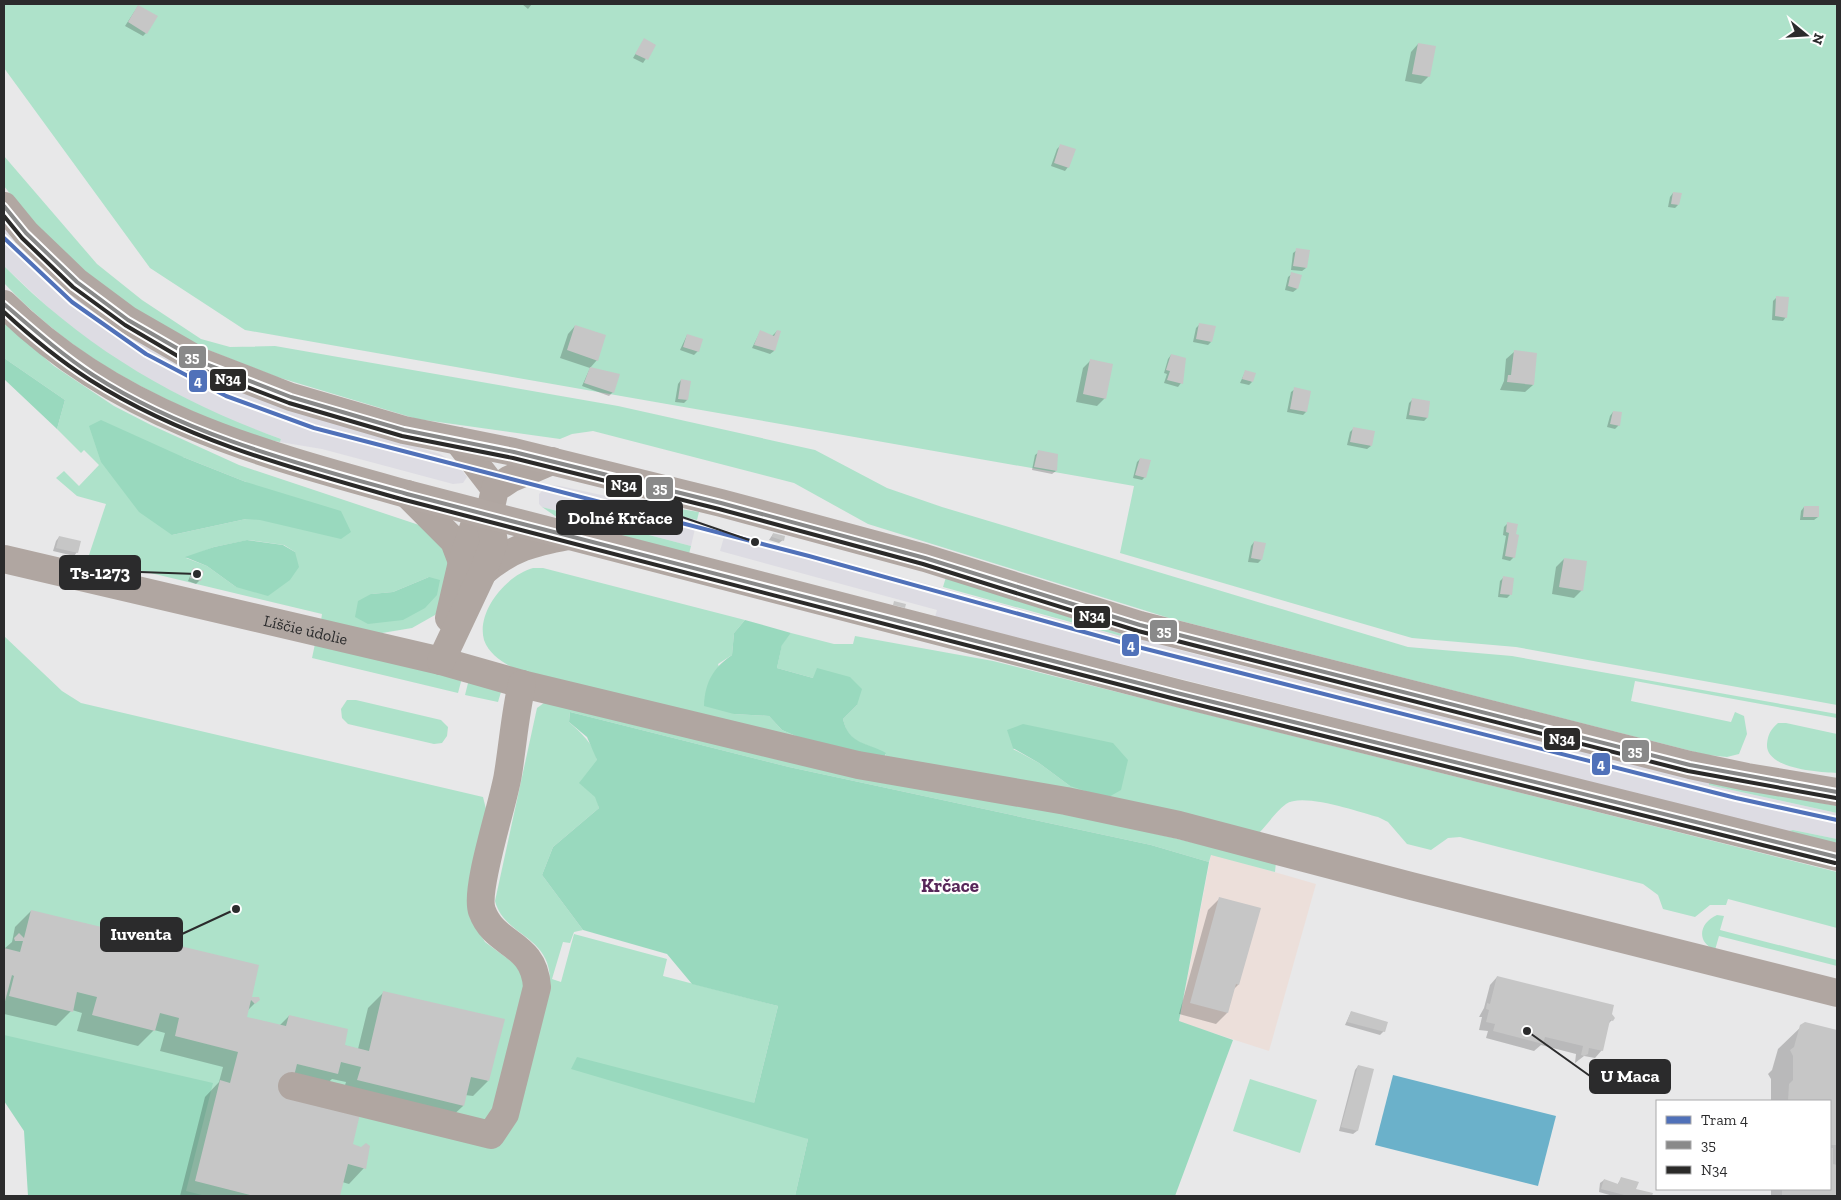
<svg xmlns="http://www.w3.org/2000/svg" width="1841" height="1200" viewBox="0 0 1841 1200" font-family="'Zilla Slab',serif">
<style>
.industrial{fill:#ecdfda}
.built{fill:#dddce3}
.green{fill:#aee2ca;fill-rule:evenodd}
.forest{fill:#99d9be}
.water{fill:#6bb1ca}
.shadow{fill:#0003}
.building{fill:#c6c6c6}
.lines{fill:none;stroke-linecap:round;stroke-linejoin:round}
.minor{stroke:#b0a6a1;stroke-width:28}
.major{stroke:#b1a7a2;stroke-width:28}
.bus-1-casing{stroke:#fff;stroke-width:8}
.bus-2-casing{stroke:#fff;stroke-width:8}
.bus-1{stroke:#898989;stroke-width:4}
.bus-2{stroke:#2b2a29;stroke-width:4}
.tram-1-casing{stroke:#fff;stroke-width:8}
.tram-1{stroke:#5071b9;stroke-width:4}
.labels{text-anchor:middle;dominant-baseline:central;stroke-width:4.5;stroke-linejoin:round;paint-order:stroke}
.street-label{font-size:16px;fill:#2b2b2c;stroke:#fff}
.quarter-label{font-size:19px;font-weight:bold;fill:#572759;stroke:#fff}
.leader{fill:none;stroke:#2b2b2c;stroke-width:2}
.callout-dot{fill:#2b2b2c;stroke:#fff;stroke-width:2}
.callout{fill:#2b2b2c;stroke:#2b2b2c;stroke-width:2}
.callout-label{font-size:18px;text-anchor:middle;font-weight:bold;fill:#fff}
.line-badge{stroke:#fff;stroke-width:2}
.badge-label{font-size:14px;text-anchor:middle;font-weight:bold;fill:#fff}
</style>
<rect width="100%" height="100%" fill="#e8e8e9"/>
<!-- industrial -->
<path class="industrial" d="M1211 854 1316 884 1269 1051 1179 1022Z"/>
<!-- built -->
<path class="built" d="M4 226 45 269 420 448 440 454 458 465 467 477 463 483 453 484 322 449 280 442 281 439 231 421 147 379 102 351 67 325 4 266Z
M548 485 560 486 629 501 633 505 697 520 691 546 542 507 539 504V494Z
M726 530 1120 636 1122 634 1194 654 1709 782V785L1837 813V839L1793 830 1789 832 935 617 937 610 720 551Z"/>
<!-- green -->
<path class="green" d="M4 4H1837V705L1516 647 1412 638 1120 553 1134 486 245 330 150 268 4 68Z
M4 156 97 264 142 300 201 339 230 347 275 346 618 406 815 450 887 488 942 507 1408 647 1512 656 1837 714V718L1635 681 1631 701 1731 722 1735 712 1744 716 1747 734 1739 754 1727 757 1707 755 1169 618 868 524 794 483 593 431 572 434 560 439 417 419 277 377 198 346 117 298 75 263 32 222 4 186Z
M4 266C85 348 174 400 281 439L280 442C249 437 222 425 194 412 120 379 60 343 4 283Z
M4 322 54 366 114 406 151 425 239 465 425 527 440 542 451 563 443 604 435 615 412 628 376 634 321 621 322 614 88 558 106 504 77 496 56 478 64 471 79 486 99 465 84 450 81 453 57 429 65 400 4 358ZM183 457 246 482 260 519H246L172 535ZM248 540 284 545 295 552 236 587 207 566 186 558 214 547ZM429 577 368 624 371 594 393 592Z
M629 501 699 512 697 520 633 505Z
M542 507 691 546 689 554 561 520Z
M533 568H543L745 620 734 633 732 655 718 664 734 714 769 716 782 730 821 747 522 673C508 665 490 657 484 640 476 611 507 575 533 568Z
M946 577 1122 634 1121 636 943 587Z
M791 633 834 644H853L855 636 993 661 1837 872V928L1728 899 1726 905H1710L1695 917 1663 909 1658 895 1643 884 1460 837 1448 838 1431 850 1407 844 1388 822 1378 817C1359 812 1302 792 1286 804 1276 811 1268 824 1259 833L883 761 886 754C867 742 849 746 843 719L857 705 813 678 777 668 782 644ZM1113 743 1070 786 1039 763 1013 749Z
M4 636 62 691 81 703 483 797 486 809 467 900 470 918 485 942 524 971 550 979C549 935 504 936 495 901L537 708 548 700 1071 814 1276 862 1275 872 1211 855 1209 862 1151 845 789 767 570 712 569 722C581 733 594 744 597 760 600 777 594 792 599 808L553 847 542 875 583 930 574 932 570 943 563 942 552 979 561 982 574 934 667 959 663 976 778 1006 754 1103 808 1139 795 1196H178L4 1045Z
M315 644 462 678 458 693 312 658Z
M469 679 501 692 498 702 465 695Z
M347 700H356L441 720 448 727 447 736 442 743 434 744 348 724 342 718 341 709Z
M1778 723H1786L1837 734V773C1819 772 1765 769 1767 744 1768 734 1771 729 1778 723Z
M1709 782 1837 806V813L1709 785Z
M1793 830 1837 839V845L1789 831Z
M1717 915 1724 916 1720 930 1837 960V966L1719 936 1715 950C1696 942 1699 923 1717 915Z
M1250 1079 1317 1100 1300 1153 1233 1131Z"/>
<!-- forest -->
<path class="forest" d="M4 358 65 400 57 429 4 379Z
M101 420 183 457 246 482 341 511 351 532 341 539 260 520 246 519 172 535 139 512 101 462 89 426Z
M247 540 283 545 295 552 299 567 290 580 268 596 236 587 207 566 185 557 214 547Z
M429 577 440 580 437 595 425 608 403 620 368 624 355 617 358 601 371 594 393 592Z
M745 620 791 633 782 645 777 668 813 678 817 668 850 677 862 689 857 705 843 719C849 745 867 742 886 753L883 761 821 747 782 730 769 716 734 714 704 706C705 682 713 668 732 655L734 633Z
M570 712 789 767 1151 845 1209 862 1179 1021 1233 1040 1175 1196H795L808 1139 571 1069 577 1057 754 1103 778 1006 692 984 667 954 583 930 542 875 553 847 599 808 595 797 579 783 597 760 587 737 569 722Z
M1023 724 1113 743 1128 760 1121 790 1107 798 1070 786 1039 763 1013 748 1007 730Z
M4 1035 213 1083 186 1191 206 1196H28L24 1131 4 1101Z"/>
<!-- water -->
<path class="water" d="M1393 1075 1556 1116 1538 1186 1375 1145Z"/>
<!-- shadow -->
<path class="shadow" d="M522 4H532L528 9Z
M138 6 146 33 143 36 125 26Z
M644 40 655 45 643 63 633 58Z
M1418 44 1429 76 1421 84 1405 81 1411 52Z
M1061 145 1068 167 1065 171 1051 166 1057 149Z
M1673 193 1678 205 1675 208 1668 207 1670 197Z
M1297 250 1306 268 1302 271 1291 270 1293 253Z
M1292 274 1297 289 1293 292 1285 290 1288 277Z
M1777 297 1786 317 1783 321 1772 320 1773 301Z
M1199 325 1211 342 1208 345 1193 342 1196 328Z
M575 326 597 360 590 368 560 358 568 334Z
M777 331 779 332 774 351 770 354 752 348 760 332 772 336Z
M687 335 698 351 694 355 680 350Z
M1514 352 1533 385 1525 392 1500 390 1504 381 1506 359Z
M1171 355 1181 383 1178 387 1164 383 1167 374 1164 373 1168 359Z
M1090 361 1105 398 1097 406 1076 402 1083 368Z
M590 368 613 392 609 396 582 386Z
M1245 372 1252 382 1249 385 1240 383Z
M681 380 687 400 684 403 675 402 678 384Z
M1295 389 1306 412 1303 415 1287 412 1291 392Z
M1412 400 1429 402 1427 418 1424 421 1406 419 1409 403Z
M1613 412 1619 425 1615 429 1607 427 1610 416Z
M1354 428 1371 446 1367 449 1347 445 1350 432Z
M1039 452 1056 471 1052 474 1032 470 1035 455Z
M1140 459 1145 477 1142 480 1133 478 1137 462Z
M1804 507 1818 517 1814 520H1800L1801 511Z
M1508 523 1514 557 1510 561 1502 559 1506 536 1503 535 1504 527Z
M773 534 783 540 779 543 769 540Z
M59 537 77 552 74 556 53 551 56 541Z
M1254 542 1261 560 1258 563 1248 562 1251 546Z
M1564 559 1582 590 1574 598 1552 594 1556 567Z
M193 569 200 580 196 584 188 581Z
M1503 578 1510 595 1507 598 1498 597 1500 581Z
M1220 898 1259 909 1238 985 1234 989 1227 1013 1216 1024 1179 1014 1208 910Z
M31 911 258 1000 247 1011 246 1018 279 1026 289 1016 343 1045 358 1049 368 1008 384 992 488 1081 473 1096 465 1095 463 1106 447 1121 342 1095 346 1082 332 1079 321 1089 364 1168 349 1184 342 1182 339 1196H180L205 1097 219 1082 223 1067 160 1051 165 1033 154 1030 138 1046 77 1031 82 1013 72 1010 56 1026 4 1014V949L12 942 15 927Z
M1497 977 1610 1015 1612 1020 1608 1024 1602 1050 1595 1058 1584 1056 1575 1063 1576 1054 1541 1045 1534 1051 1486 1038 1488 1031 1479 1030 1482 1017H1479L1484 1008 1490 985Z
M1351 1012 1384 1031 1380 1035 1345 1025Z
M1805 1023 1837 1031V1196H1771V1189H1830V1101H1771V1079L1768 1074 1772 1070 1778 1049Z
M1358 1066 1372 1070 1357 1131 1353 1134 1339 1131 1355 1070Z
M1621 1179 1634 1190 1652 1194 1651 1196H1613L1599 1192 1600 1183 1604 1180 1617 1185Z"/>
<!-- building -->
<path class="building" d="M138 5 158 16 147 34 128 22Z
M644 38 656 45 648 60 635 54Z
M1418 43 1436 46 1430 77 1412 74Z
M1060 144 1076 149 1069 168 1054 163Z
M1673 192 1682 193 1679 205 1671 204Z
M1296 248 1310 250 1307 268 1293 266Z
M1291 272 1302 275 1298 289 1288 286Z
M1776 296 1789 297 1787 318 1775 316Z
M1199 323 1216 326 1212 342 1196 339Z
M575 325 606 335 598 361 567 350Z
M760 330 774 336 777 330 781 331 775 351 754 345Z
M687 334 703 339 699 352 683 347Z
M1514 350 1537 353 1534 385 1507 382 1508 375H1511Z
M1171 354 1186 358 1183 384 1167 380 1170 371 1166 370Z
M1090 359 1113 364 1106 399 1083 394Z
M590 367 620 374 614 393 584 383Z
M1245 370 1256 373 1253 382 1242 379Z
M681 379 691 381 688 400 678 399Z
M1294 387 1311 391 1307 412 1290 409Z
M1412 398 1430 401 1428 418 1409 415Z
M1613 411 1622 412 1620 426 1610 424Z
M1353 427 1375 431 1372 446 1350 442Z
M1038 450 1058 454 1057 471 1034 467Z
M1140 458 1151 460 1146 478 1135 475Z
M1804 506H1819V517H1803Z
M1507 522 1518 524 1516 534 1519 535 1515 558 1505 556 1509 533 1506 532Z
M773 533 785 536 784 541 772 537Z
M59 536 81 541 78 553 56 548Z
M1254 541 1266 543 1262 560 1251 558Z
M1564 558 1587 561 1583 591 1559 587Z
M193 568 204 571 201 581 190 578Z
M1503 576 1514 578 1512 595 1500 594Z
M894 601 906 604 905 608 893 605Z
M1219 897 1261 908 1239 985 1236 984 1228 1013 1190 1003Z
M31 910 259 965 252 997H259L260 1000 255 1004 251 1000 247 1017 286 1026 289 1015 348 1029 345 1045 369 1051 383 991 505 1019 489 1081 471 1077 464 1106 357 1080 361 1067 341 1062 338 1074 297 1064 289 1096 360 1114 353 1144 361 1147 366 1143 370 1146 366 1169 348 1164 340 1196H254L195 1181 220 1080 230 1083 238 1052 175 1036 179 1018 160 1013 155 1031 92 1015 97 997 77 992 73 1012 9 996 14 976 12 975 4 1005V948L20 952 23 941H15L14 938 19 933 24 938Z
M1497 976 1614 1005 1612 1014 1615 1018 1613 1021 1610 1020 1603 1051 1589 1048 1588 1054 1584 1056 1581 1055 1583 1046 1545 1037 1543 1044 1493 1031 1495 1024 1486 1022 1489 1010 1486 1009 1487 1003 1490 1004Z
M1351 1011 1388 1022 1385 1032 1347 1022Z
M1805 1022 1837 1030V1145H1830V1101H1788L1789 1084 1793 1080V1056L1790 1050 1794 1047 1800 1025Z
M1358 1065 1374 1069 1358 1131 1341 1127Z
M1830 1148H1833V1164L1837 1165V1196H1782V1189H1830Z
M1621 1177 1639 1182 1636 1189 1653 1193 1652 1196H1628L1601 1189 1604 1179 1618 1184Z"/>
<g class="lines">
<!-- minor -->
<g class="minor">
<path d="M458 441 495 489"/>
<path d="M407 494 454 541 462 562"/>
<path id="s1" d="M4 559 441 661 522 684 858 765 1066 801 1179 825 1411 886 1837 993"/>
<path d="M483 572C513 547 532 543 568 536"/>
<path d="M449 618 462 562 474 526 489 516"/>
<path d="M441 661 483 572 494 542 489 516 495 489 510 479 552 461"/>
<path d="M292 1086 491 1135 505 1114 537 987C534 941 495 947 482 911 474 889 504 802 508 774 513 743 515 714 522 684"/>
</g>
<!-- major -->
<path class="major" d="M4 206 26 233 77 282 128 320 201 362 291 397 404 430 514 452 721 503 925 558 1140 625 1690 765 1747 777 1837 792
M4 304C117 416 258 453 407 494L1181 694 1837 857"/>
<!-- bus-1 casing -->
<g class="bus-1-casing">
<path id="bus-1" d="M4 206 26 233 77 282 128 320 201 362 291 397 404 430 514 452 721 503 925 558 1140 625 1690 765 1837 792
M4 304C33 329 61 354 93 375 187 436 300 464 407 494L1181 694 1837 857"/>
</g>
<!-- bus-2 casing -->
<g class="bus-2-casing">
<path id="bus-2" d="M4 216 22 238 73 287 125 325 198 368 289 403 402 436 513 458 719 509 923 564 1138 631 1688 771 1836 798
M4 312C31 337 59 360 90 380 186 441 298 470 405 500L1179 700 1835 863"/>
</g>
<!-- bus-1 -->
<use href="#bus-1" class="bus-1"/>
<!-- bus-2 -->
<use href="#bus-2" class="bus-2"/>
<!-- tram-1 casing -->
<g class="tram-1-casing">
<path id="tram-1" d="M4 238 72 302 146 354 226 396 314 428 809 556 1142 648 1736 798 1837 820"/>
</g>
<!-- tram-1 -->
<use href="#tram-1" class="tram-1"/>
</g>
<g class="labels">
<!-- street labels -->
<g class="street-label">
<text stroke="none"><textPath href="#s1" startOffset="310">Líščie údolie</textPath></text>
</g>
<!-- quarter labels -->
<g class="quarter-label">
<text x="950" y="885">Krčace</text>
</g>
</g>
<!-- callouts -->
<path class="leader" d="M755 542L682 517M197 574L140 572M236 909L182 934M1527 1031L1590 1076"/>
<g class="callout-dot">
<circle cx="755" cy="542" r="5"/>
<circle cx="197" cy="574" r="5"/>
<circle cx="236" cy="909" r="5"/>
<circle cx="1527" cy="1031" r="5"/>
</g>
<g class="callout">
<rect x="557" y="501" width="125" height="33" rx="5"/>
<rect x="60" y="556" width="80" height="33" rx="5"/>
<rect x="101" y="918" width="81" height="33" rx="5"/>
<rect x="1590" y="1060" width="80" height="33" rx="5"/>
</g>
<g class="callout-label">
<text x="620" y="524">Dolné Krčace</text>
<text x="100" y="579">Ts-1273</text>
<text x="141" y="940">Iuventa</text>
<text x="1630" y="1082">U Maca</text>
</g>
<g class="line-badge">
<rect x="178" y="345" width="29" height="24" rx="5" fill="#898989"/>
<rect x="209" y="368" width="38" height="24" rx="5" fill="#2b2a29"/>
<rect x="188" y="369" width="20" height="24" rx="5" fill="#5071b9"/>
<rect x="605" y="474" width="38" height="24" rx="5" fill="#2b2a29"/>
<rect x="645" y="476" width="29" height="24" rx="5" fill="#898989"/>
<rect x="1073" y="605" width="38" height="24" rx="5" fill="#2b2a29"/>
<rect x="1149" y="619" width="29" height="24" rx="5" fill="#898989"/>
<rect x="1121" y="633" width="19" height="24" rx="5" fill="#5071b9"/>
<rect x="1543" y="727" width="38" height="24" rx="5" fill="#2b2a29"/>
<rect x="1621" y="739" width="29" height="24" rx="5" fill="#898989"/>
<rect x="1591" y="752" width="20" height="24" rx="5" fill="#5071b9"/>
</g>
<g class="badge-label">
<text x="192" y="362">35</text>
<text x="228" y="384">N34</text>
<text x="198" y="386">4</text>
<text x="624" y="490">N34</text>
<text x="660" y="493">35</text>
<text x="1092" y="621">N34</text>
<text x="1164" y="636">35</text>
<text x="1131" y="650">4</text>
<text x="1562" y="744">N34</text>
<text x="1635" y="756">35</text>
<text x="1601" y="769">4</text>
</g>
<!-- border -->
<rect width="1841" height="1200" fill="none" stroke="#2b2b2c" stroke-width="10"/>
<!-- legend -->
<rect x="1656" y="1100" width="175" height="90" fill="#ffffff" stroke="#aaaaab"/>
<rect x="1666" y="1116" width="25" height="8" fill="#5071b9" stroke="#aaaaab"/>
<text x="1701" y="1125" font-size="15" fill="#2b2b2c">Tram 4</text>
<rect x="1666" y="1141" width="25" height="8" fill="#898989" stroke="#aaaaab"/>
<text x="1701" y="1150" font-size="15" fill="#2b2b2c">35</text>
<rect x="1666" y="1166" width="25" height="8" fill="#2b2a29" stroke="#aaaaab"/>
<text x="1701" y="1175" font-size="15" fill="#2b2b2c">N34</text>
<!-- north arrow -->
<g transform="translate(1806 35) rotate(108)" stroke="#ffffff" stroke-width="4" paint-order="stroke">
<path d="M0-4L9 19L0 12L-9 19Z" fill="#2b2b2c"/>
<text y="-8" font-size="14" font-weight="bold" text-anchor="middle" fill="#2b2b2c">N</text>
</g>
</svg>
